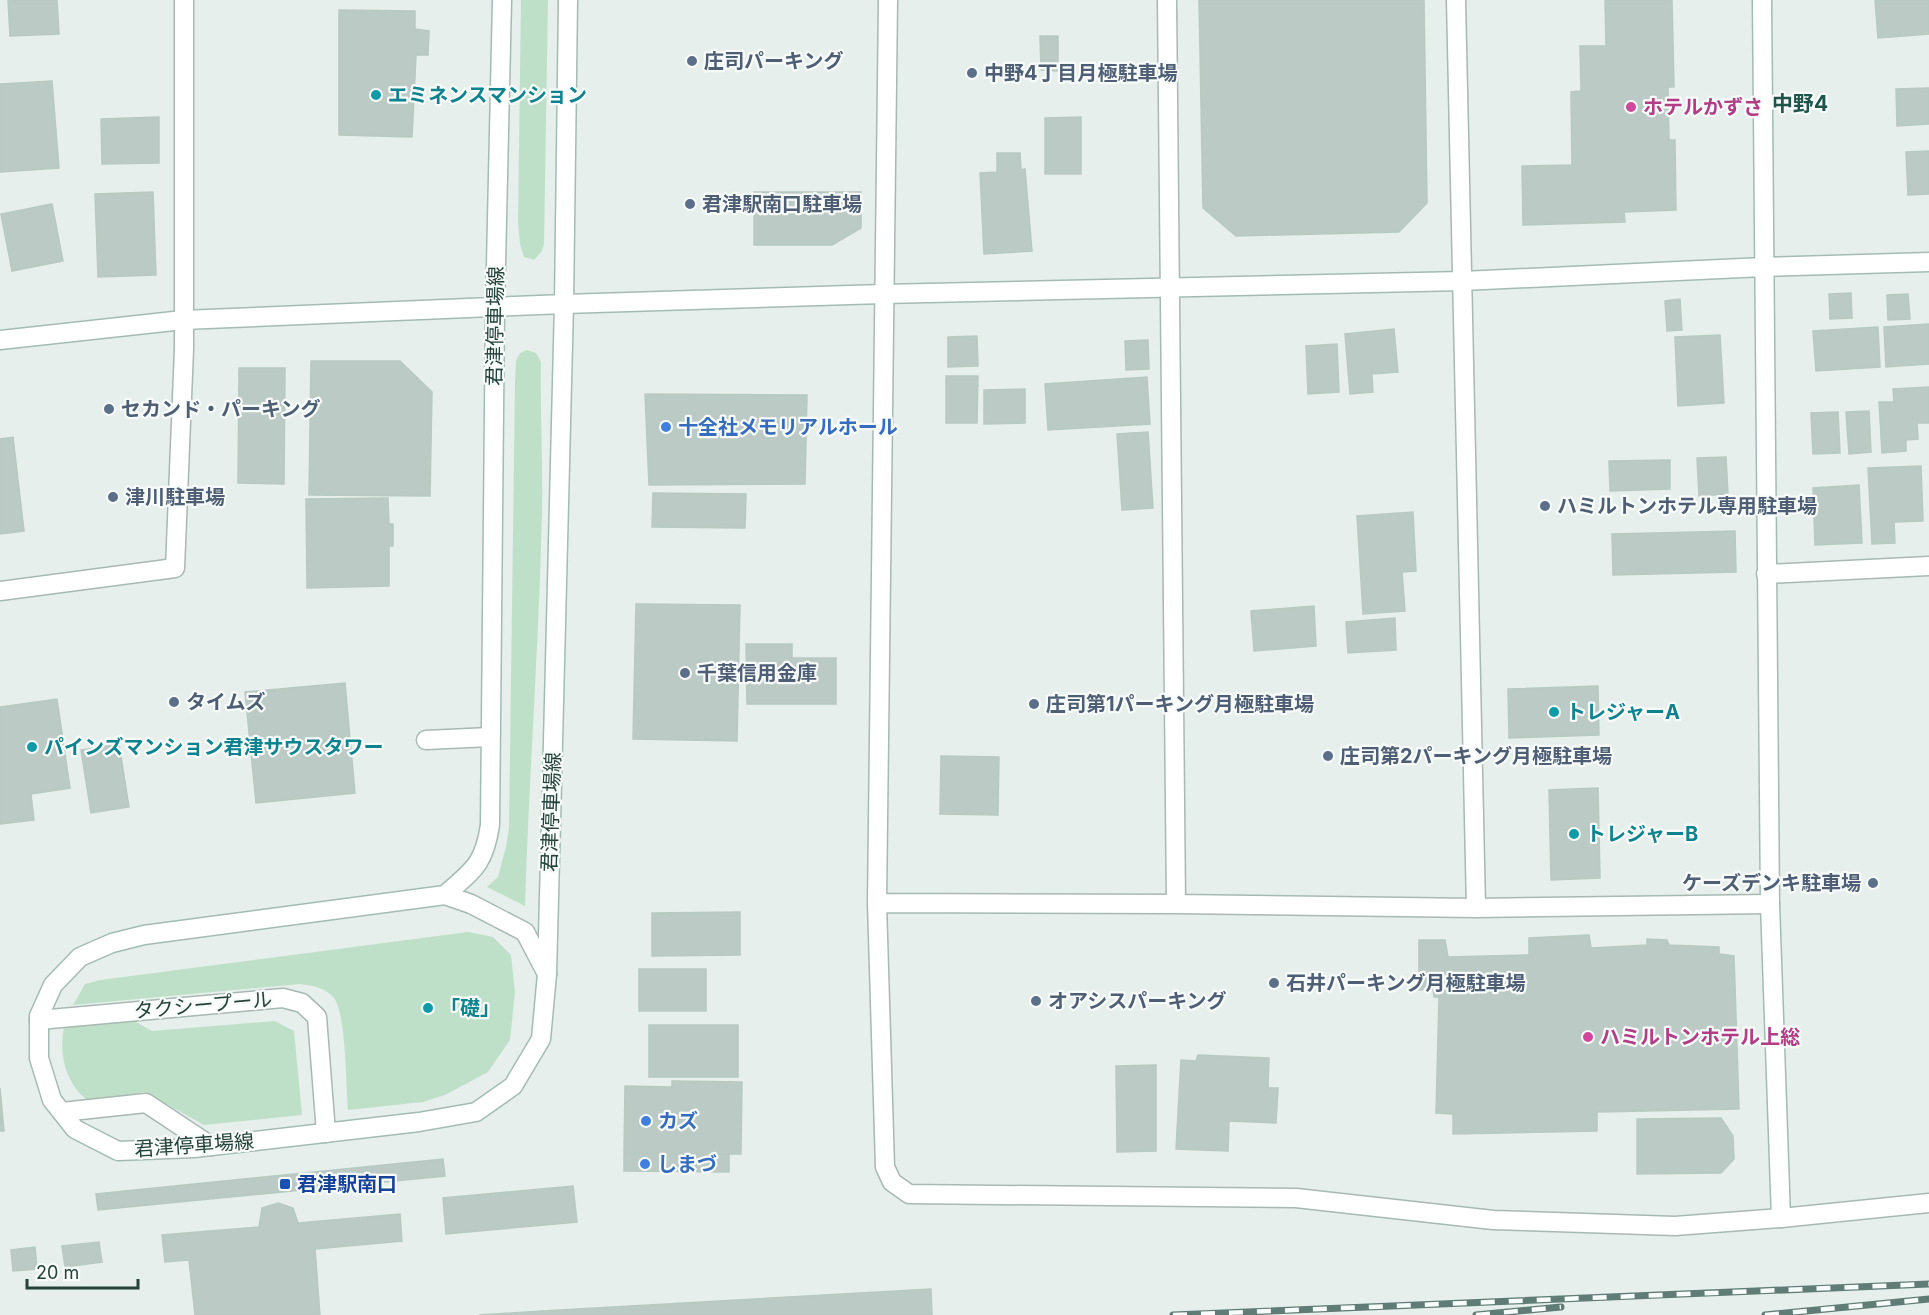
<svg xmlns="http://www.w3.org/2000/svg" width="1929" height="1315" viewBox="0 0 1929 1315" font-family="Inter,'Noto Sans JP',sans-serif">
<style>
.green{fill:#bfe0c8}
.building{fill:#bbcac4;stroke:#b8c9c2;stroke-width:1.5}
.lines{fill:none;stroke-linecap:round;stroke-linejoin:round}
.lane-casing{stroke:#a8b8b2;stroke-width:21}
.street-casing{stroke:#a8b8b2;stroke-width:21}
.secondary-casing{stroke:#a4bbb3;stroke-width:21}
.lane{stroke:#fff;stroke-width:18}
.street{stroke:#fff;stroke-width:18}
.secondary{stroke:#fff;stroke-width:18}
.rail-casing{stroke:#5f7d75;stroke-width:7}
.rail{stroke:#f7fbf9;stroke-width:4.5;stroke-dasharray:14;stroke-linecap:butt}
.service-dot{fill:#5c6f8a;stroke:#f7fbf9;stroke-width:2}
.culture-dot{fill:#0f9aa8;stroke:#f7fbf9;stroke-width:2}
.hotel-dot{fill:#d1479c;stroke:#f7fbf9;stroke-width:2}
.shop-dot{fill:#3f7fe0;stroke:#f7fbf9;stroke-width:2}
.transit-dot{fill:#1a4fb4;stroke:#f7fbf9;stroke-width:2}
.labels{text-anchor:middle;dominant-baseline:central;stroke-width:4.5;stroke-linejoin:round;paint-order:stroke}
.service-label{font-size:20px;font-weight:bold;fill:#4e5e75;stroke:#f7fbf9;text-anchor:start}
.culture-label{font-size:20px;font-weight:bold;fill:#0d838f;stroke:#f7fbf9;text-anchor:start}
.hotel-label{font-size:20px;font-weight:bold;fill:#b23c85;stroke:#f7fbf9;text-anchor:start}
.street-label{font-size:20px;fill:#24423a;stroke:#f7fbf9}
.shop-label{font-size:20px;font-weight:bold;fill:#366cbe;stroke:#f7fbf9;text-anchor:start}
.transit-label{font-size:20px;font-weight:bold;fill:#164399;stroke:#f7fbf9;text-anchor:start}
.neighbourhood-label{font-size:21px;font-weight:bold;fill:#1f5548;stroke:#f7fbf9}
</style>
<rect width="100%" height="100%" fill="#e6efeb"/>
<!-- green -->
<path class="green" d="M521 0H548L544 244 542 251 534 260 524 257 520 244 518 221Z
M527 350 536 353 541 362C540 412 543 463 542 513 539 644 529 775 525 906L487 887 498 877 506 847 509 828 515 382 516 361 520 353Z
M468 932 493 937 511 955 515 992 510 1040 488 1072 445 1095 423 1102 348 1110C346 1087 346 1013 334 998 325 987 313 986 300 984L73 1005 85 984 100 980Z
M129 1018 152 1031 275 1021 294 1031 302 1115 204 1125 145 1092 109 1099 87 1100C64 1081 58 1051 65 1023Z"/>
<!-- building -->
<path class="building" d="M8 0H57L59 34 10 36Z
M1199 0H1424L1427 203 1399 232 1236 236 1203 208Z
M1605 0H1672L1674 87H1668L1669 140H1675L1676 210 1624 212 1625 222 1523 225 1522 166 1572 165 1571 92 1581 91 1580 46H1606Z
M1875 0H1929V34L1878 38Z
M339 10 415 11V29L429 31 428 55H416L412 137 339 135Z
M1040 36H1058V71L1041 70Z
M52 81 59 168 0 172V84Z
M1929 88V124L1897 126 1896 89Z
M159 117V163L102 164 101 119Z
M1081 117V174H1045V118Z
M1929 151V194L1908 195 1906 152Z
M997 153H1020L1021 170 1025 169 1032 251 984 254 980 173 997 172Z
M153 192 156 275 98 277 95 194Z
M754 192H861V228L832 245H754Z
M52 204 63 261 12 271 1 214Z
M1851 293 1852 318 1830 319 1829 294Z
M1908 294 1910 319 1888 320 1887 295Z
M1680 299 1682 330 1667 331 1665 301Z
M1929 324V364L1886 367 1884 327Z
M1878 327 1880 367 1816 371 1813 331Z
M1394 329 1398 372 1372 374 1373 392 1350 394 1345 334Z
M1720 335 1724 403 1678 406 1675 337Z
M977 336 978 366 948 367V337Z
M1148 340 1149 369 1126 370 1125 341Z
M1337 344 1339 392 1308 394 1306 346Z
M311 361H400L432 392 430 496 309 495Z
M239 368H285L284 484 238 483Z
M946 376H978L977 423H946Z
M1147 377 1150 424 1048 430 1045 384Z
M1929 387V423H1917L1918 439 1906 440V451L1882 453 1879 402H1894L1893 389Z
M1025 389V423L984 424V390Z
M645 394 807 395 805 484 649 485Z
M1869 411 1871 452 1849 454 1846 412Z
M1838 412 1840 453 1813 454 1811 413Z
M1148 432 1153 508 1122 510 1117 434Z
M13 437 24 531 0 534V439Z
M1726 457 1728 494 1699 496 1697 458Z
M1670 460V489L1610 491 1609 461Z
M1921 466 1923 521 1894 522 1895 543 1872 544 1868 468Z
M1859 485 1862 543 1815 545 1813 488Z
M653 493 746 494 745 528 652 527Z
M388 498 389 524H393V546H389V586L307 588 306 499Z
M1413 512 1416 571 1402 572 1405 611 1363 614 1357 516Z
M1735 531 1736 572 1613 575 1612 534Z
M636 604 740 605 737 741 633 739Z
M1314 606 1316 646 1254 651 1251 611Z
M1395 618 1396 650 1348 653 1346 622Z
M746 644H792V658H836V704H747Z
M345 683 355 793 256 803 245 692Z
M1598 686 1599 735 1509 738 1508 689Z
M57 699 70 788 31 794 34 820 0 824V707Z
M119 744 129 807 91 813 81 750Z
M941 756 999 757 998 815 940 814Z
M1598 788 1600 878 1551 880 1549 790Z
M740 912V955L652 956V913Z
M1589 935 1591 948 1647 945V939L1667 940 1669 945 1719 947V954L1734 956 1739 1109 1597 1112V1131L1453 1134V1114L1436 1113 1439 997H1434L1433 989 1419 990V940H1445L1448 957 1529 955V938Z
M639 969H706V1011H639Z
M649 1025H738V1077H649Z
M1198 1055 1269 1058 1268 1088H1278L1276 1123 1229 1121 1228 1151 1176 1149 1181 1060 1196 1061Z
M1156 1065V1151L1117 1152 1116 1066Z
M672 1081 742 1082 741 1154 624 1153 625 1086 672 1087Z
M0 1088 4 1131H0Z
M1721 1118 1733 1136 1734 1159 1721 1173 1637 1174V1119Z
M624 1153 729 1154V1172L624 1171Z
M443 1159 445 1176 98 1210 96 1194Z
M573 1186 577 1222 446 1234 443 1198Z
M278 1203 293 1208 298 1223 400 1214 402 1241 315 1249 320 1315H195L189 1260 165 1262 162 1235 259 1227 262 1208Z
M99 1242 102 1262 65 1267 62 1246Z
M35 1247 37 1269 13 1271 11 1250Z
M931 1289 932 1315H479L542 1311Z"/>
<g class="lines">
<!-- lane casing -->
<g class="lane-casing">
<path id="lane" d="M426 740 490 737
M62 1112 146 1103 211 1146"/>
</g>
<!-- street casing -->
<g class="street-casing">
<path id="street" d="M888 0 877 903 885 1167 892 1182 909 1194 1296 1198 1493 1220 1675 1226 1781 1218 1929 1203
M1167 0 1176 904
M1456 0 1476 908
M1766 574 1929 566
M0 591 175 568 184 349V0
M445 895 471 904 525 932 547 974
M877 903 1176 904 1476 908 1770 904
M39 1020 283 998 302 1003 317 1017 326 1133"/>
</g>
<!-- secondary casing -->
<g class="secondary-casing">
<path id="secondary" d="M502 0 495 308 490 825C484 865 473 870 445 895L144 935 112 943 80 957 53 985 39 1016V1058L52 1100 75 1129 118 1151 194 1148 419 1122 476 1112 513 1086 541 1039 547 974 552 782 564 304 568 0
M1762 0 1770 904 1781 1218
M0 340 183 320 564 304 883 294 1463 281 1763 267 1929 262"/>
</g>
<!-- lane -->
<use href="#lane" class="lane"/>
<!-- street -->
<use href="#street" class="street"/>
<!-- secondary -->
<use href="#secondary" class="secondary"/>
<!-- rail casing -->
<g class="rail-casing">
<path id="rail" d="M1173 1315 1929 1284
M1476 1315 1561 1307
M1765 1315 1929 1299"/>
</g>
<!-- rail -->
<use href="#rail" class="rail"/>
</g>
<!-- markers -->
<g class="service-dot">
<circle cx="692" cy="61" r="6"/>
<circle cx="972" cy="73" r="6"/>
<circle cx="690" cy="204" r="6"/>
<circle cx="109" cy="409" r="6"/>
<circle cx="113" cy="497" r="6"/>
<circle cx="1545" cy="506" r="6"/>
<circle cx="685" cy="673" r="6"/>
<circle cx="174" cy="702" r="6"/>
<circle cx="1034" cy="704" r="6"/>
<circle cx="1328" cy="756" r="6"/>
<circle cx="1873" cy="883" r="6"/>
<circle cx="1274" cy="983" r="6"/>
<circle cx="1036" cy="1001" r="6"/>
</g>
<g class="culture-dot">
<circle cx="376" cy="95" r="6"/>
<circle cx="1554" cy="712" r="6"/>
<circle cx="32" cy="747" r="6"/>
<circle cx="1574" cy="834" r="6"/>
<circle cx="428" cy="1008" r="6"/>
</g>
<g class="hotel-dot">
<circle cx="1631" cy="107" r="6"/>
<circle cx="1588" cy="1037" r="6"/>
</g>
<g class="shop-dot">
<circle cx="666" cy="427" r="6"/>
<circle cx="646" cy="1121" r="6"/>
<circle cx="645" cy="1164" r="6"/>
</g>
<rect class="transit-dot" x="279" y="1178" width="12" height="12" rx="3"/>
<g class="labels">
<!-- service labels -->
<g class="service-label">
<text x="704" y="61">庄司パーキング</text>
<text x="984" y="73">中野4丁目月極駐車場</text>
<text x="702" y="204">君津駅南口駐車場</text>
<text x="121" y="409">セカンド・パーキング</text>
<text x="125" y="497">津川駐車場</text>
<text x="1557" y="506">ハミルトンホテル専用駐車場</text>
<text x="697" y="673">千葉信用金庫</text>
<text x="186" y="702">タイムズ</text>
<text x="1046" y="704">庄司第1パーキング月極駐車場</text>
<text x="1340" y="756">庄司第2パーキング月極駐車場</text>
<text x="1861" y="883" text-anchor="end">ケーズデンキ駐車場</text>
<text x="1286" y="983">石井パーキング月極駐車場</text>
<text x="1048" y="1001">オアシスパーキング</text>
</g>
<!-- culture labels -->
<g class="culture-label">
<text x="388" y="95">エミネンスマンション</text>
<text x="1566" y="712">トレジャーA</text>
<text x="44" y="747">パインズマンション君津サウスタワー</text>
<text x="1586" y="834">トレジャーB</text>
<text x="440" y="1008">「礎」</text>
</g>
<!-- hotel labels -->
<g class="hotel-label">
<text x="1643" y="107">ホテルかずさ</text>
<text x="1600" y="1037">ハミルトンホテル上総</text>
</g>
<!-- street labels -->
<g class="street-label">
<text transform="translate(495 326) rotate(-89)">君津停車場線</text>
<text transform="translate(551 812) rotate(-88)">君津停車場線</text>
<text transform="translate(203 1005) rotate(-5)">タクシープール</text>
<text transform="translate(194 1145) rotate(-4)">君津停車場線</text>
</g>
<!-- shop labels -->
<g class="shop-label">
<text x="678" y="427">十全社メモリアルホール</text>
<text x="658" y="1121">カズ</text>
<text x="657" y="1164">しまづ</text>
</g>
<!-- transit labels -->
<g class="transit-label">
<text x="297" y="1184">君津駅南口</text>
</g>
<!-- neighbourhood labels -->
<g class="neighbourhood-label">
<text x="1800" y="103">中野4</text>
</g>
</g>
<!-- scale -->
<path d="M27 1279v9h111v-9" fill="none" stroke="#24423a" stroke-width="3"/>
<text x="36" y="1279" font-size="18" fill="#24423a" stroke="#f7fbf9" stroke-width="4.5" paint-order="stroke">20 m</text>
</svg>
